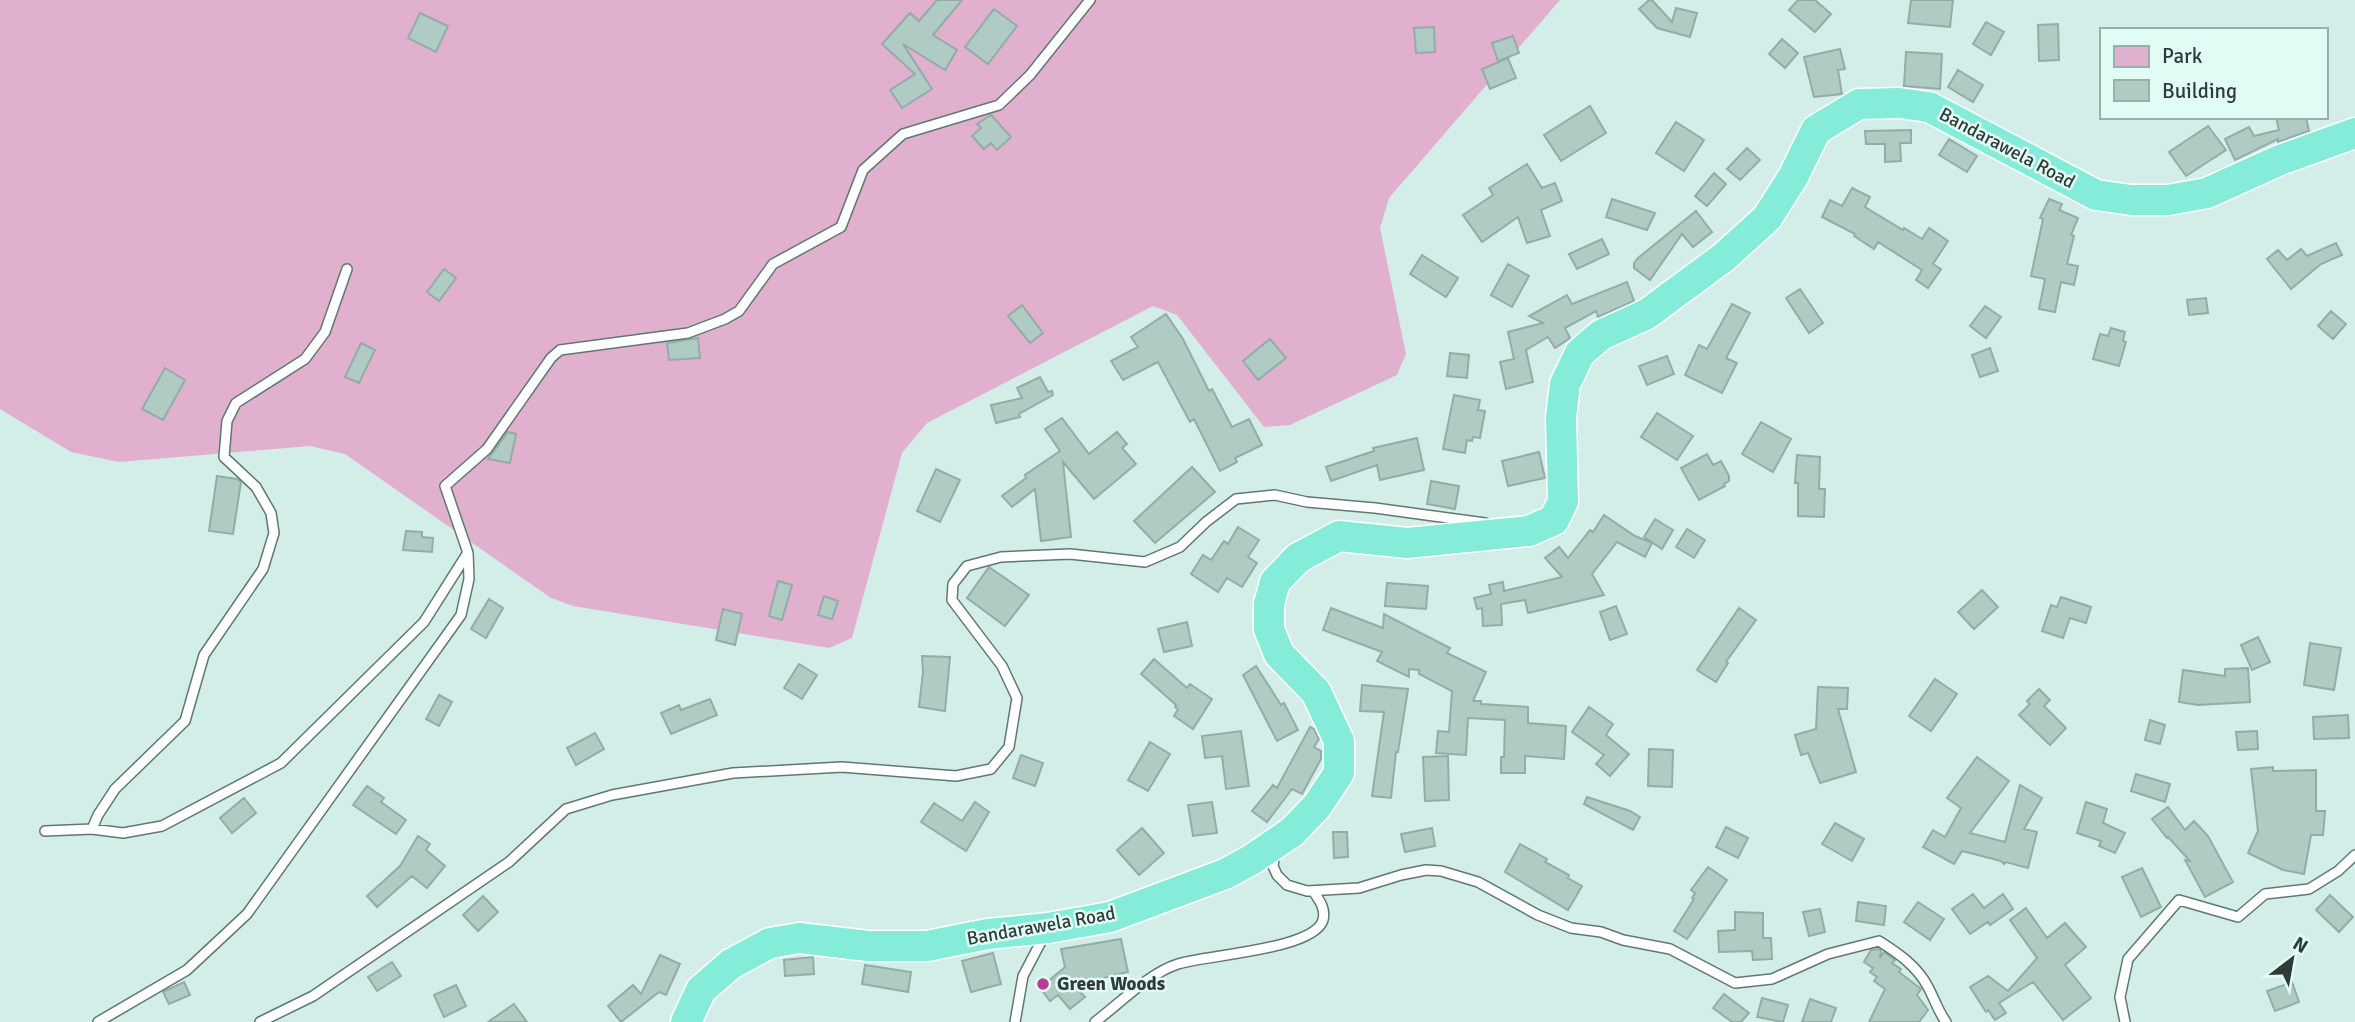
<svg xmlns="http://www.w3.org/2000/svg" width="2355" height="1022" viewBox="0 0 2355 1022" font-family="Signika,sans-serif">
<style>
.green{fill:#e2b0cf}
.building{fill:#b0cbc4;stroke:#93aca6;stroke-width:2}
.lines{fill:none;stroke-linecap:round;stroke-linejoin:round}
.service-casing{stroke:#5f7872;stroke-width:12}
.trunk-casing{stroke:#fff;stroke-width:33}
.service{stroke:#fff;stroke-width:9}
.trunk{stroke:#86ecda;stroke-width:30}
.poi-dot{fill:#b63d92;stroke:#e1fcf5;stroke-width:2.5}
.labels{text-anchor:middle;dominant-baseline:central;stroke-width:5;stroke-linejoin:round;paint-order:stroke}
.street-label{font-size:19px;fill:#303b38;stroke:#e1fcf5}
.poi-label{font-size:19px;font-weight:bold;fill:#303b38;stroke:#e1fcf5;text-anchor:start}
</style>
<rect width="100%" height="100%" fill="#d3eee8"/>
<!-- green -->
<path class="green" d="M0 0H1560L1389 198 1380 228 1406 354 1397 375 1290 425 1264 427 1177 315 1153 306 927 423 902 453 852 638 829 648 573 606 551 598 345 454 310 446 119 462 71 452 0 409Z"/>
<!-- building -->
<path class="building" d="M937 0H962L933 35 957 50 945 70 903 44 932 89 902 108 890 90 915 74 882 44 910 13 919 21Z
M1649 0H1652L1672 22 1676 8 1697 13 1690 37 1657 28 1639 9Z
M1798 0H1815L1831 14 1815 32 1789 10Z
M1911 0H1953L1950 27 1908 23Z
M994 9 1017 26 988 64 965 47Z
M420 13 448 26 436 52 408 38Z
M1986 22 2004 32 1991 55 1973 44Z
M2058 24 2059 60 2039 61 2038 25Z
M1434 27 1435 52 1416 53 1414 28Z
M1513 36 1519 53 1498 61 1492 43Z
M1782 39 1798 53 1785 68 1769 54Z
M1840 49 1845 69 1838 70 1842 94 1814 97 1804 57Z
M1906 52 1942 54 1940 89 1904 86Z
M1508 58 1516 78 1490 89 1482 69Z
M1958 70 1983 85 1973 102 1948 87Z
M1590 106 1606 133 1561 161 1544 135Z
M991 115 1011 137 997 150 991 143 984 149 972 136 981 128 977 124Z
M2276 117H2306L2309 131 2278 142V139L2235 160 2225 139 2249 127 2254 136 2279 130Z
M1676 122 1704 140 1684 171 1656 153Z
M2208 126 2226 150 2186 176 2169 152Z
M1911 130V143H1900L1901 161 1885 162V144H1866L1865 131Z
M1949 139 1977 156 1967 172 1939 155Z
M1747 148 1760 160 1740 180 1727 169Z
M1527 164 1542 188 1555 183 1562 201 1541 210 1550 236 1527 243 1518 217 1482 242 1463 215 1493 195 1489 188Z
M1714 173 1726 184 1707 206 1695 196Z
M1852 188 1870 197 1865 207 1903 230 1904 228 1922 239 1929 228 1948 241 1933 264 1941 269 1928 288 1916 280 1922 270 1878 242 1874 249 1854 236 1855 234 1822 217 1830 200 1842 206Z
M1612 199 1655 213 1647 230 1606 217Z
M2049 199 2062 204 2059 210 2078 218 2071 235 2074 236 2067 264 2078 266 2074 285 2061 282 2055 312 2039 309 2045 279 2031 276 2043 219 2040 218Z
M1696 211 1712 232 1693 247 1682 234 1650 280 1634 268V263L1638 258Z
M1602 239 1609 254 1577 269 1569 254Z
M2336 243 2342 255 2321 264 2291 289 2267 259 2278 250 2287 260 2301 249 2307 256Z
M1422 255 1458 278 1446 297 1410 274Z
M1508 264 1529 276 1512 307 1491 295Z
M444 269 456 278 439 301 427 292Z
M1627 282 1634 301 1598 317 1596 311 1565 328 1570 338 1555 348 1548 337 1526 350 1533 382 1506 389 1500 362 1514 359 1508 332 1543 323 1529 316 1567 295 1572 304Z
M1800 289 1823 323 1809 333 1786 298Z
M2206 298 2208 313 2189 315 2187 300Z
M1732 304 1750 313 1726 358 1737 363 1722 393 1685 375 1699 345 1707 349Z
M1022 305 1043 333 1030 343 1008 316Z
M1985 306 2001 317 1986 338 1970 326Z
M2331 311 2346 324 2333 339 2318 326Z
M1166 314 1183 339 1209 391 1212 389 1232 427 1249 419 1262 445 1235 458 1237 462 1220 471 1194 419 1190 422 1158 362 1123 380 1111 361 1138 347 1131 337Z
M2111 328 2125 332 2123 341 2126 342 2119 366 2093 359 2100 334 2108 336Z
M698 338 700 358 669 360 667 343Z
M1270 339 1286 358 1258 380 1243 361Z
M361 343 375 350 359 383 345 377Z
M1990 348 1998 371 1980 377 1972 355Z
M1450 353 1469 355 1467 378 1447 376Z
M1667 356 1674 374 1647 385 1639 366Z
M165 368 185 380 163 420 142 409Z
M1040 377 1048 392 1052 391 1053 395 1019 414 1020 417 996 423 991 405 1022 398 1017 388Z
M1454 395 1480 400 1478 410 1485 411 1480 438 1473 437 1472 441 1467 440 1465 453 1443 449Z
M1657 413 1693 436 1677 460 1641 437Z
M1062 418 1089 454 1117 432 1127 444 1122 448 1136 464 1094 499 1063 462 1071 537 1041 541 1035 489 1012 507 1002 496 1026 478 1025 475 1060 451 1045 429Z
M1761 422 1791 439 1773 472 1742 454Z
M508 432 516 434 510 463 488 459Z
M1417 438 1424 470 1380 480 1377 465 1331 481 1326 467 1374 451 1373 448Z
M1539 452 1545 478 1508 486 1502 461Z
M1707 454 1713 465 1721 461 1729 476V481L1724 484 1725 486 1699 500 1681 468Z
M1797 455 1820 457 1819 489H1825L1824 517 1798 516V483H1795Z
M1192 467 1215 492 1155 543 1134 521Z
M936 469 960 480 940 522 917 511Z
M217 476 237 479 241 482 233 534 209 531Z
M1431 481 1459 486 1455 509 1427 504Z
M1604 515 1635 536 1652 543 1645 557 1617 542 1592 574 1604 595 1528 613 1525 600 1501 604 1502 625 1483 626 1482 608 1477 609 1474 598 1491 594 1489 585 1503 582 1504 591 1562 577 1545 558 1559 547 1568 558 1590 530 1593 532Z
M1655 519 1673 530 1662 549 1644 537Z
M1238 527 1259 540 1248 557 1257 563 1242 587 1227 578 1218 592 1191 574 1203 555 1211 560 1224 541 1228 544Z
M1687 529 1705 540 1694 558 1676 547Z
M406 531 422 532V537L433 538 432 552 403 550Z
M989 567 1029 595 1005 626 967 598Z
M778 581 792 585 782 620 769 616Z
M1387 583 1428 586 1426 609 1385 606Z
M1982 590 1998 607 1974 629 1958 612Z
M824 596 838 601 832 619 818 615Z
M2061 597 2091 607 2086 623 2070 618 2063 638 2042 631 2051 605 2057 607Z
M489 599 503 608 486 638 471 629Z
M1616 606 1627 634 1610 640 1600 612Z
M1331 608 1383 628 1384 614 1450 648 1447 653 1486 672 1473 701H1481V704L1528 707V723L1566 726 1564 759 1525 756V773H1501V757H1504L1505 720 1468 718 1466 755 1436 753 1438 731 1449 732 1452 691 1419 674V670L1409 669V677L1377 661 1382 652 1323 630Z
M1739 608 1756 620 1726 662 1728 663 1716 682 1697 670Z
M723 609 742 614 735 645 716 640Z
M1187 622 1192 646 1164 652 1158 629Z
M2258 637 2270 662 2252 670 2241 645Z
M2310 643 2341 648 2334 690 2304 685Z
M922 656 950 657 945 711 919 707 923 672Z
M1154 659 1187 688 1190 684 1212 699 1193 729 1174 716 1178 709 1175 707 1176 705 1141 674Z
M799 664 817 675 802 699 784 688Z
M1256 666 1281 705 1284 703 1298 730 1277 741 1243 675Z
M2248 668 2250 702 2198 705 2179 702 2183 670 2225 676V669Z
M1935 679 1957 694 1931 731 1909 716Z
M1362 685 1408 689 1398 752H1396L1391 798 1372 796 1384 712 1360 711Z
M1818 687 1848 688 1847 709H1838L1856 772 1820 783 1808 753 1801 755 1795 735 1816 729Z
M2039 689 2050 700 2044 706 2066 728 2050 745 2019 715 2030 704 2027 701Z
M439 695 452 702 439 726 426 719Z
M710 699 717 715 671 734 661 713 679 705 681 710Z
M1589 707 1613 724 1606 735 1629 754 1610 776 1596 764 1604 755 1572 732Z
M2348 715 2349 738 2314 739 2313 717Z
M2150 720 2165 725 2160 744 2145 740Z
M1310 727 1314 729 1319 739 1314 747 1321 751V759L1302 794 1292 789 1267 822 1252 811 1273 785 1277 788Z
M1241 731 1249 786 1226 789 1222 756 1205 758 1202 736Z
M2257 731 2258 749 2238 750 2236 732Z
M595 733 604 749 576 765 567 748Z
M1150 742 1170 754 1148 791 1128 780Z
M1649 749 1673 750 1672 787 1648 786Z
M1021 755 1043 763 1035 786 1013 778Z
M1448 756 1449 800 1425 801 1423 757Z
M1977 757 2009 781 1970 833 2005 842 2020 785 2042 798 2024 829 2037 832 2028 868 2006 862 2004 864 2001 861 1962 851 1954 864 1923 847 1933 830 1945 837 1961 808 1947 798Z
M2273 767V771L2316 770V811H2325L2323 835H2311L2304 874 2283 870 2248 853 2258 831 2251 769Z
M2136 774 2170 784 2165 802 2131 791Z
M367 786 384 798 381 802 406 820 396 834 353 805Z
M1587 797 1630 811 1640 817 1633 830 1584 804Z
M244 798 256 813 232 833 220 818Z
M975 802 989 812 966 851 921 822 934 803 962 821Z
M1212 802 1217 833 1193 836 1188 805Z
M2086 802 2107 809 2103 823 2125 833 2115 853 2099 846 2101 841 2077 833Z
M2168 807 2185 830 2194 821 2208 836 2233 882 2205 897 2185 860 2190 861 2168 837 2167 838 2152 819Z
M1835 823 1864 839 1852 861 1822 844Z
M1726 827 1748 838 1738 858 1716 847Z
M1142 828 1164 853 1139 875 1117 850Z
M1432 828 1435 846 1405 852 1401 834Z
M1333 832H1347L1348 857 1334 858Z
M418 836 430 844 426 850 445 866 427 888 412 876 377 907 367 896 400 866Z
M1520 844 1547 859 1545 862 1569 875 1568 878 1582 886 1568 910 1505 872Z
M1708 867 1727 880 1687 939 1674 931 1694 899 1692 898 1695 893 1691 890Z
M2142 868 2161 907 2141 917 2122 877Z
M1973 894 1984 908 2003 894 2013 909 1990 925 1988 922 1970 934 1952 909Z
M2330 895 2353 917 2339 932 2316 910Z
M483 896 498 912 478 931 463 915Z
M1858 902 1886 906 1884 925 1856 921Z
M1918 902 1944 919 1930 940 1904 922Z
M2026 908 2047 938 2065 923 2086 947 2065 965 2091 998 2063 1020 2033 982 1999 1003 2006 1013 1995 1020 1988 1010 1986 1012 1970 987 1988 976 2008 991 2037 958 2010 920Z
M1820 909 1825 932 1809 936 1803 912Z
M1735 912 1763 913V938H1771L1772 959 1753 960 1752 951 1719 952 1718 931 1735 930Z
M1121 939 1128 972 1074 985 1085 997 1070 1009 1058 995 1050 1001 1040 988 1065 967 1061 949Z
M1878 949 1881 950 1880 958 1884 952 1895 960 1892 963 1901 969 1899 972 1921 989 1917 995 1928 1010 1919 1022H1869L1885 989 1874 981 1877 977 1870 972 1873 968 1864 962 1871 950Z
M993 953 1001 984 971 992 962 961Z
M660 955 680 964 666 995 659 992 621 1022 608 1006 633 985 641 994Z
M813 957 814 974 785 976 784 960Z
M392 962 401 976 377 991 368 977Z
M865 965 911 972 908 992 862 984Z
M184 982 190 995 169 1004 163 992Z
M2292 982 2299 1002 2275 1011 2267 991Z
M456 985 466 1006 444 1017 434 995Z
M1724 994 1749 1013 1741 1022H1732L1713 1008Z
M1762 998 1788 1005 1783 1022 1757 1017Z
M1810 999 1836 1008 1831 1022H1802Z
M514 1004 527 1022H488Z"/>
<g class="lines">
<!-- service casing -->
<g class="service-casing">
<path id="service" d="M92 829 98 815 115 789 185 721 204 655 263 569 274 533 271 513 256 487 224 457 227 421 236 403 305 359 325 332 347 269
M45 831 92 829 123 833 162 826 281 763 424 622 467 554
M1275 852 1273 866 1277 875 1287 885 1307 891 1359 888 1401 875 1426 870 1441 871 1478 882 1538 915 1571 928 1601 932 1623 940 1670 949 1735 983 1772 979 1828 954 1879 941C1898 953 1917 966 1928 987 1934 998 1938 1011 1946 1022
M98 1022 187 970 247 914 461 615 469 579 468 553 445 486 487 449 551 358 560 350 688 333 725 319 739 311 773 264 841 227 863 170 903 134 999 105 1030 75 1090 0
M260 1022 313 996 509 862 566 809 612 795 733 773 842 767 956 776 991 769 1009 747 1017 698 1002 666 952 600 953 584 967 566 1001 557 1070 554 1145 562 1180 547 1206 522 1236 499 1275 495 1307 502 1375 508 1485 523
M1015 1022 1023 976 1044 936
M1095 1022C1119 1004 1149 973 1178 964 1205 955 1314 950 1323 920 1326 908 1319 900 1313 891
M2125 1022 2120 997 2128 959 2179 900 2238 917 2265 894 2309 889 2338 871 2355 855"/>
</g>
<!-- trunk casing -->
<g class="trunk-casing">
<path id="trunk" d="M686 1022 701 990 731 964 770 943 799 938 868 946H927L988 934 1048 928 1110 917 1225 874 1251 860 1292 832 1317 806 1339 773V741L1316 692 1279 654 1269 629V604L1275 582 1298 558 1339 536 1407 543 1529 531 1554 520 1563 501 1561 417 1565 384 1580 353 1601 335 1647 314 1724 257 1767 218 1793 177 1816 130 1859 104 1899 103 1929 107 2096 195 2131 200H2168L2207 193 2280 160 2355 133"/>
</g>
<!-- service -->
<use href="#service" class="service"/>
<!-- trunk -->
<use href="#trunk" class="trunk"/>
</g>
<!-- markers -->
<circle class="poi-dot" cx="1043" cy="984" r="7"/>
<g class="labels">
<!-- street labels -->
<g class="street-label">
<text transform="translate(2007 148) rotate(28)">Bandarawela Road</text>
<text transform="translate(1041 926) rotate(-10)">Bandarawela Road</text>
</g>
<!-- poi labels -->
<g class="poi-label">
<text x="1057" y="984">Green Woods</text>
</g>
</g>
<!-- legend -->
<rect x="2100" y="28" width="228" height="91" fill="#e1fcf5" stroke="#9aafa9" stroke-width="2"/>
<rect x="2114" y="46" width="35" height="21" fill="#e2b0cf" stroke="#9aafa9" stroke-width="2"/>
<text x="2162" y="63" font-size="21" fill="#303b38">Park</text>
<rect x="2114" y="80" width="35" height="21" fill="#b0cbc4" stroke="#9aafa9" stroke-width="2"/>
<text x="2162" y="98" font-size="21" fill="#303b38">Building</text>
<!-- north arrow -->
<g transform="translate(2292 959) rotate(31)" stroke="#e1fcf5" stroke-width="5" paint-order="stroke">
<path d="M0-5L12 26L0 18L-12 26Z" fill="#303b38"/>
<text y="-10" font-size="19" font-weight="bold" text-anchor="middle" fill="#303b38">N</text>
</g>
</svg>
